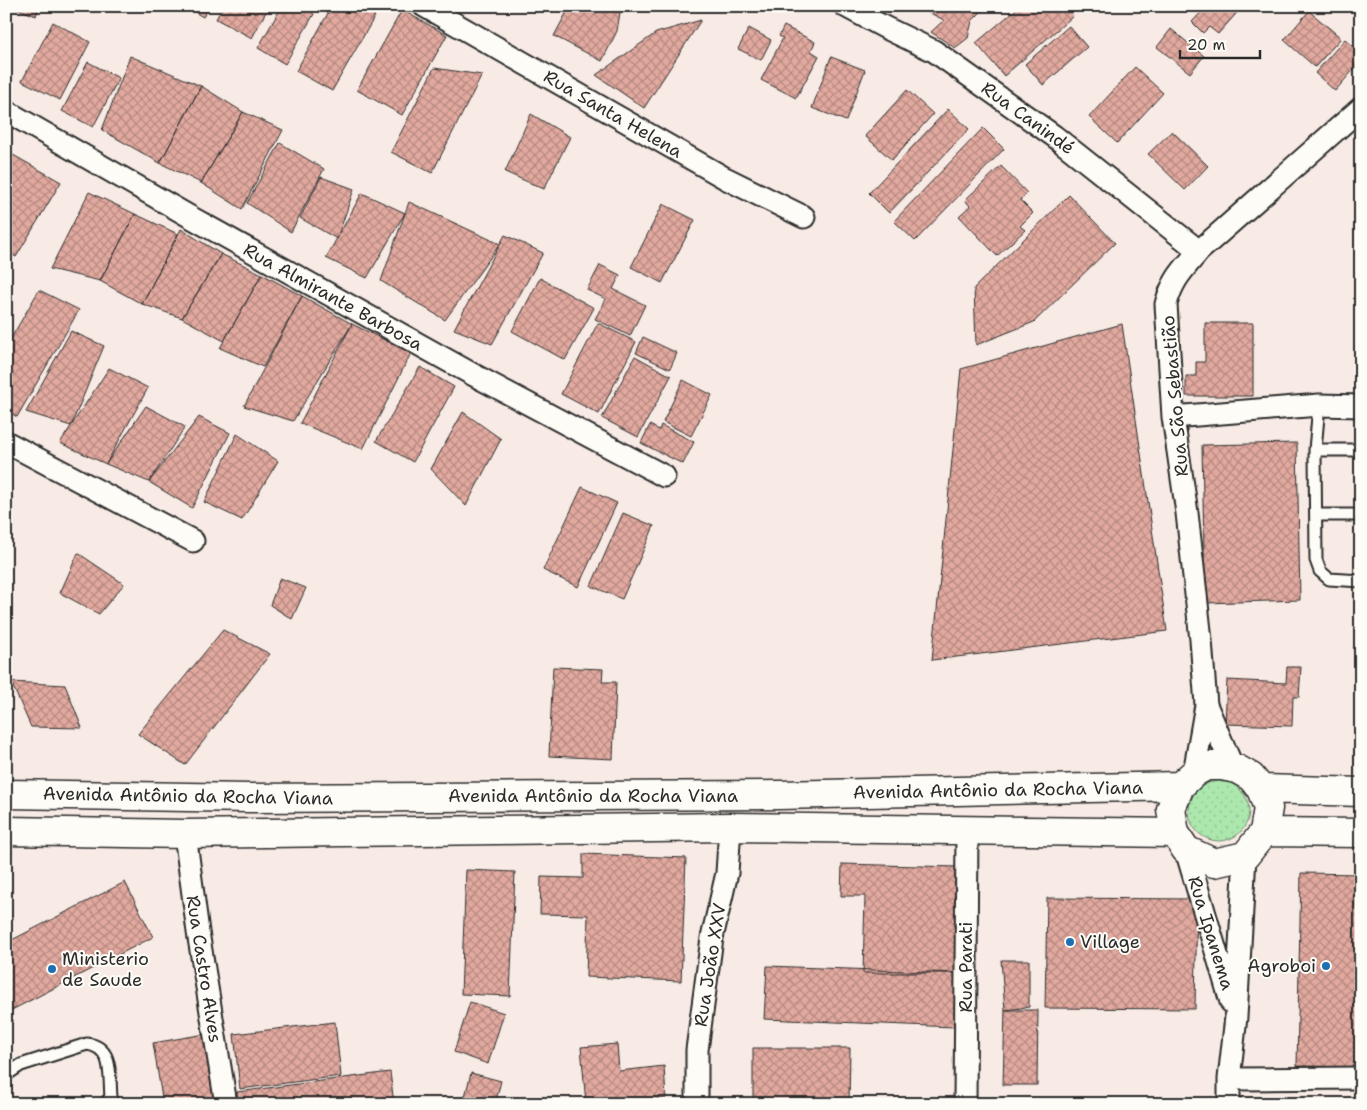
<svg xmlns="http://www.w3.org/2000/svg" width="1367" height="1110" viewBox="0 0 1367 1110" font-family="'Shantell Sans',sans-serif">
<style>
.green{fill:url(#green-dots);stroke:#6c8a6c}
.building{fill:url(#building-cross-hatch);stroke:#2b2b2b}
.lines{fill:none;stroke-linecap:round;stroke-linejoin:round}
.lane-casing{stroke:#2b2b2b;stroke-width:15}
.street-casing{stroke:#2b2b2b;stroke-width:25}
.secondary-casing{stroke:#2b2b2b;stroke-width:31}
.lane{stroke:#fdfcf7;stroke-width:11}
.street{stroke:#fdfcf7;stroke-width:21}
.secondary{stroke:#fdfcf7;stroke-width:28}
.poi-dot{fill:#1f6fb2;stroke:#fdfcf7;stroke-width:2}
.labels{text-anchor:middle;dominant-baseline:central;stroke-width:4;stroke-linejoin:round;paint-order:stroke}
.street-label{font-size:18px;fill:#2b2b2b;stroke:#fdfcf7}
.poi-label{font-size:18px;fill:#2b2b2b;stroke:#fdfcf7;text-anchor:start}
</style>
<defs>
<pattern id="green-dots" width="8" height="8" patternUnits="userSpaceOnUse" patternTransform="scale(1.25)"><rect width="8" height="8" fill="#ace8ae"/><path d="M2 2h.1M6 6h.1" fill="none" stroke="#94c796" stroke-width="1.8" stroke-linecap="round"/></pattern>
<pattern id="building-cross-hatch" width="8" height="8" patternUnits="userSpaceOnUse" patternTransform="scale(1.25)"><rect width="8" height="8" fill="#e2a99f"/><path d="M0 0l8 8M0 8l8-8" fill="none" stroke="#b78a82"/></pattern>
</defs>
<rect width="100%" height="100%" fill="#f8ebe5"/>
<filter id="ink" filterUnits="userSpaceOnUse"><feTurbulence type="fractalNoise" baseFrequency=".02" numOctaves="2"/><feDisplacementMap in="SourceGraphic" scale="10" xChannelSelector="R" yChannelSelector="G"/><feConvolveMatrix kernelMatrix="1 2 1 2 8 2 1 2 1" color-interpolation-filters="sRGB"/></filter>
<g filter="url(#ink)">
<!-- green -->
<path class="green" d="M1189 811a30 30 0 1 1 60 0a30 30 0 1 1-60 0Z"/>
<!-- building -->
<path class="building" d="M11 6H39L36 16Z
M184 6H210L203 17Z
M223 6H269L252 38 216 19Z
M282 6H300L314 14 285 64 258 48Z
M332 6H358L375 16 332 91 296 71Z
M570 6H621L617 31 602 61 554 36Z
M935 6H949L957 9 961 6H984L985 8 972 21 968 38 955 48 931 32 944 20 928 12Z
M1020 6H1065L1073 16 1004 76 976 43Z
M1207 6H1243L1218 34 1209 27 1203 33 1192 22Z
M402 10 447 35 402 115 357 90Z
M1309 11 1341 38 1315 67 1284 40Z
M701 20 644 108 596 75 656 33Z
M53 22 90 42 60 100 22 81Z
M784 26 815 42 811 51 819 56 796 98 761 80 783 38 779 36Z
M1069 26 1087 47 1043 85 1025 64Z
M749 28 771 40 761 60 738 49Z
M1171 29 1204 56 1190 73 1157 47Z
M1345 39 1361 53V61L1335 91 1315 73Z
M130 56 201 86 160 163 102 130Z
M831 57 865 70 846 121 812 108Z
M88 62 119 78 93 127 62 111Z
M1135 67 1163 93 1117 143 1089 117Z
M434 68 482 75 432 173 391 152Z
M201 86 243 112 201 183 160 163Z
M907 90 933 114 892 160 865 136Z
M948 109 969 129 889 213 869 193Z
M243 112 283 130 242 209 201 183Z
M531 114 570 137 544 189 505 172Z
M983 128 1004 149 915 241 894 221Z
M1172 131 1208 166 1185 190 1148 154Z
M280 143 324 169 291 232 247 203Z
M6 151 61 182 16 257 6 251Z
M1001 166 1027 193 1020 200 1033 213 1020 226 1025 230 997 256 959 216 970 206 965 200Z
M321 177 354 189 337 239 300 218Z
M89 192 135 214 100 281 50 269Z
M362 193 405 213 367 278 326 258Z
M1069 195 1115 243 1034 322 976 345 974 288Z
M409 202 500 244 445 320 381 281Z
M663 204 695 220 662 283 631 267Z
M135 214 178 234 142 304 100 281Z
M181 229 221 254 182 318 142 304Z
M505 235 543 253 492 344 454 329Z
M221 254 262 274 224 341 182 318Z
M600 265 620 275 613 289 645 305 630 336 595 319 606 299 587 290Z
M262 274 302 296 263 367 220 348Z
M540 278 594 308 565 360 512 331Z
M39 290 79 310 17 417 6 410V347Z
M302 296 352 324 293 421 244 406Z
M598 323 636 342 599 414 561 394Z
M1205 323H1253V396H1186V376H1196V362H1205Z
M352 324 411 353 363 449 300 423Z
M1122 324 1167 631 932 660 961 369Z
M71 331 104 346 71 426 26 412Z
M643 337 677 353 670 369 636 353Z
M635 356 671 376 638 437 602 418Z
M420 367 454 387 413 462 376 441Z
M109 368 148 388 106 464 60 443Z
M683 380 712 395 691 436 663 422Z
M146 406 185 427 149 482 106 464Z
M463 412 501 439 466 506 431 469Z
M199 417 230 433 192 508 149 482Z
M650 425 659 430 661 425 694 442 683 464 641 443Z
M237 434 278 461 242 520 204 502Z
M1297 443 1300 600 1205 603 1202 445Z
M582 487 617 503 578 587 543 570Z
M623 513 654 526 622 599 591 586Z
M78 553 124 584 99 614 60 593Z
M280 578 306 588 292 619 270 605Z
M223 630 270 654 185 765 138 734Z
M553 667 603 669 602 682H616L613 759 549 756Z
M1287 667H1301L1299 697H1293L1292 726 1225 724 1227 680 1286 683Z
M11 682 65 685 82 728 31 727Z
M583 854 686 858 681 981 586 977 588 915 540 914 541 877 583 878Z
M842 864 958 867 957 973H863L865 896H841Z
M466 870 515 872 510 996 461 994Z
M1301 873 1361 874V1067L1297 1066Z
M125 882 153 937 6 1013V943Z
M1047 898 1197 899 1195 1009 1045 1008Z
M1001 960H1029V1007L1005 1010Z
M767 966 957 973 954 1027 764 1019Z
M470 1002 504 1013 488 1064 454 1052Z
M1005 1010H1038L1037 1085H1003Z
M335 1022 341 1076 240 1089 234 1034Z
M205 1034 216 1104H163L153 1043Z
M617 1044 619 1071 664 1066 666 1098 609 1104H586L581 1047Z
M753 1048H850L849 1104H753Z
M390 1072 394 1104H238L237 1092Z
M471 1073 501 1081 495 1104H463Z"/>
<g class="lines">
<!-- lane casing -->
<g class="lane-casing">
<path id="lane" d="M1319 405 1315 450 1316 560 1320 571 1329 579 1361 581
M1315 450H1361
M1316 515H1361
M6 1075 21 1065 87 1044C114 1047 109 1076 111 1097L105 1104"/>
</g>
<!-- street casing -->
<g class="street-casing">
<path id="street" d="M424 6 725 178 804 217
M845 6 886 28 934 51 1054 136 1199 251
M6 111 194 219 472 374 664 476
M1173 417 1319 405 1361 406
M6 442 193 541
M1206 705 1233 768
M1194 773 1206 705 1201 640 1187 513 1173 417 1166 304C1173 279 1183 270 1199 251L1361 108
M185 834 198 932 226 1104
M1186 850 1231 1002
M1229 1079 1361 1078
M697 1104V1050L712 938 727 873 730 827
M965 1104 967 831
M1229 1104V1079L1236 1017 1245 856"/>
</g>
<!-- secondary casing -->
<g class="secondary-casing">
<path id="secondary" d="M1206 766H1222L1237 769 1251 777 1261 789 1268 808 1264 832 1245 856 1214 863 1186 850 1175 833 1171 809 1180 786 1194 773Z
M1261 789 1361 792
M6 794 249 798 779 795 1180 786
M6 831 185 834 730 827 1175 833
M1264 832 1361 833"/>
</g>
<!-- lane -->
<use href="#lane" class="lane"/>
<!-- street -->
<use href="#street" class="street"/>
<!-- secondary -->
<use href="#secondary" class="secondary"/>
</g>
</g>
<!-- markers -->
<g class="poi-dot">
<circle cx="1070" cy="942" r="5"/>
<circle cx="1326" cy="966" r="5"/>
<circle cx="52" cy="969" r="5"/>
</g>
<g class="labels">
<!-- street labels -->
<g class="street-label">
<text transform="translate(613 114) rotate(30)">Rua Santa Helena</text>
<text transform="translate(1028 118) rotate(36)">Rua Canindé</text>
<text transform="translate(333 297) rotate(29)">Rua Almirante Barbosa</text>
<text transform="translate(1175 396) rotate(-95)">Rua São Sebastião</text>
<text transform="translate(998 790) rotate(-1)">Avenida Antônio da Rocha Viana</text>
<text transform="translate(188 796) rotate(1)">Avenida Antônio da Rocha Viana</text>
<text x="593" y="796">Avenida Antônio da Rocha Viana</text>
<text transform="translate(1211 933) rotate(73)">Rua Ipanema</text>
<text transform="translate(710 965) rotate(-81)">Rua João XXV</text>
<text transform="translate(966 967) rotate(-90)">Rua Parati</text>
<text transform="translate(204 969) rotate(81)">Rua Castro Alves</text>
</g>
<!-- poi labels -->
<g class="poi-label">
<text x="1080" y="942">Village</text>
<text x="62" y="959">Ministerio<tspan x="62" dy="21">de Saude</tspan></text>
<text x="1316" y="966" text-anchor="end">Agroboi</text>
</g>
</g>
<!-- margin -->
<rect width="1367" height="1110" fill="none" stroke="#fdfcf7" stroke-width="25"/>
<rect x="12" y="12" width="1342" height="1085" fill="none" stroke="#2b2b2b" stroke-width="2" filter="url(#ink)"/>
<!-- scale -->
<path d="M1180 50v8h80v-8" fill="none" stroke="#2b2b2b" stroke-width="2.5"/>
<text x="1187" y="50" font-size="15" fill="#2b2b2b" stroke="#fdfcf7" stroke-width="4" paint-order="stroke">20 m</text>
</svg>
